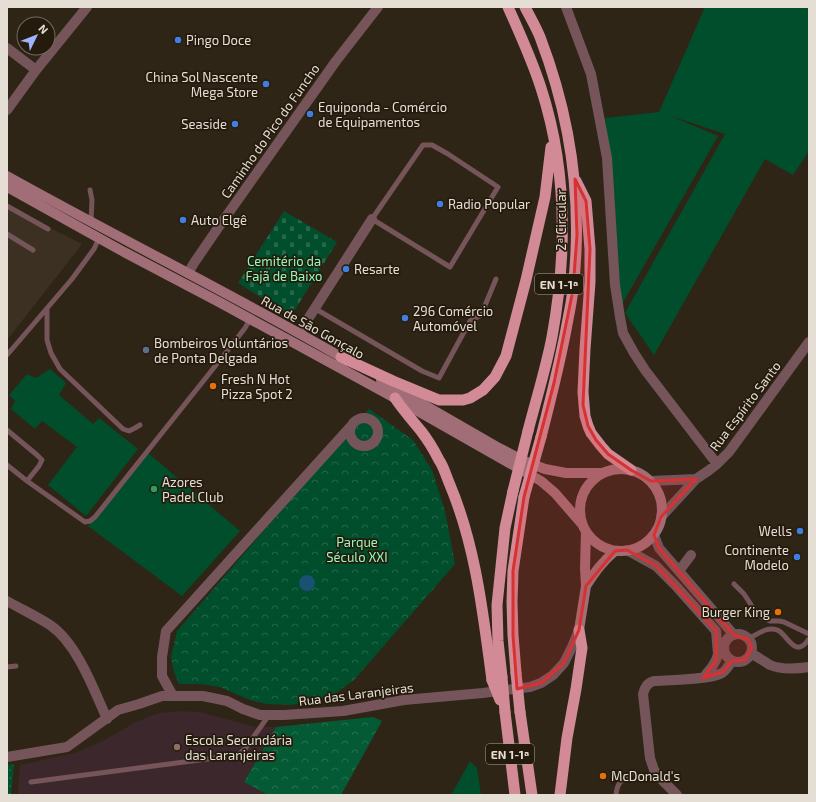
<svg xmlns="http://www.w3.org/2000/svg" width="816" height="802" viewBox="0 0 816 802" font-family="'Exo 2',sans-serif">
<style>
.industrial{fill:#3c3022}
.education{fill:#3c282c}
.grass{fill:#004e2b}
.forest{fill:url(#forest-crowns)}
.cemetery{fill:url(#cemetery-stones)}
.park{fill:url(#park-crowns)}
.garden{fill:url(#garden-dots)}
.water{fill:#1a5071}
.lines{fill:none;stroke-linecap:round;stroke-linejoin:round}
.service{stroke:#75555a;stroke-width:5}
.minor{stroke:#75555a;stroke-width:10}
.secondary{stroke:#a16e77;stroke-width:10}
.trunk{stroke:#d28a97;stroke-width:11}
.trunk-bridge{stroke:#d28a97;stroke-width:11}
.marked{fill:#d73131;fill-opacity:0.2;stroke:#d73131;stroke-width:3;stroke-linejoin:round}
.shop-dot{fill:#3f7fe0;stroke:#251b0d;stroke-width:1.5}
.service-dot{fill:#5c6f8a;stroke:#251b0d;stroke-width:1.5}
.food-dot{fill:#e8710a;stroke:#251b0d;stroke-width:1.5}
.leisure-dot{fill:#2e9e5b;stroke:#251b0d;stroke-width:1.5}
.education-dot{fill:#8d6e63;stroke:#251b0d;stroke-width:1.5}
.labels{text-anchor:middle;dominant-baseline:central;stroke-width:3.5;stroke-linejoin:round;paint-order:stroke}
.shield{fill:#251b0d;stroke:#aba499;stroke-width:1}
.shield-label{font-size:12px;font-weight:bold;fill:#e5ded5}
.poi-label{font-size:13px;fill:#e5ded5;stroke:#251b0d;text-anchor:start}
.street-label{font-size:13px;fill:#e5ded5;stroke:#251b0d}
.park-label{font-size:13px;fill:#94f9bc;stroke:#251b0d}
</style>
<defs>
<pattern id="forest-crowns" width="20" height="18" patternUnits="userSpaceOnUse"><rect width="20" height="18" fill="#045a34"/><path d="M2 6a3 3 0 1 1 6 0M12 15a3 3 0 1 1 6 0" fill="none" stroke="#287150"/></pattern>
<pattern id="cemetery-stones" width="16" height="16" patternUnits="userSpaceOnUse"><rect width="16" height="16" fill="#004e2b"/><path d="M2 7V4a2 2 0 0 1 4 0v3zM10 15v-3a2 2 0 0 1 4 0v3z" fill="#256749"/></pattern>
<pattern id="park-crowns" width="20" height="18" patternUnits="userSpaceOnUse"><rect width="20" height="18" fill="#004e2b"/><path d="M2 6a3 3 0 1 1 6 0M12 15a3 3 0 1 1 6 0" fill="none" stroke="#256749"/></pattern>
<pattern id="garden-dots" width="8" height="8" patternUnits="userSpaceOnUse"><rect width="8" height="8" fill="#004e2b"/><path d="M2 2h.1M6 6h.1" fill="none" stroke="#256749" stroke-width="1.8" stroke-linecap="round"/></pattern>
</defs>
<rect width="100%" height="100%" fill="#2f2517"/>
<!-- industrial -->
<path class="industrial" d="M7 206 82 244 7 340Z"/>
<!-- education -->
<path class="education" d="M180 711 199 712 256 727H276L244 782 268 795H18L20 765 75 753 103 741 136 722 159 713Z"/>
<!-- grass -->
<path class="grass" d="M705 7H809V151L793 175 765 159 654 355 625 313 725 134 668 115 718 136 621 306 614 196 605 118 659 112Z
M50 369 66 383 59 395 93 424 99 418 138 449 86 516 48 485 77 447 42 421 35 429 11 409 15 401 9 395 27 374 36 378Z
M147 452 240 531 182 596 88 526Z
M470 761 477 768 481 795H451Z"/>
<!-- forest -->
<path class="forest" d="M373 717 382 721 341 795H268L244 782 276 727Z"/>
<!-- cemetery -->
<path class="cemetery" d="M284 211 337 242 291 316 238 283Z"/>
<!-- park -->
<path class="park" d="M369 409 413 440 432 470 445 511 455 564 354 680 333 695 292 705 267 704 250 700 220 687 200 684H179L174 672 171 657 177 631Z"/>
<!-- garden -->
<path class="garden" d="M14 764 11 795H7V765Z"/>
<!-- water -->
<path class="water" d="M299 583a8 8 0 1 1 16 0a8 8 0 1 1-16 0Z"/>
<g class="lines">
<!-- service -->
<path class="service" d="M423 145H432L448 154 498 187 450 267 372 219Z
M90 190 92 200 91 222
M7 206 48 229
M7 234 33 250
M314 308 422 371 439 378 470 321 481 315 496 279
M47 309V340L51 353 60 369 123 429 129 431 135 428 140 425
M7 355 72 279 94 249 99 238
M7 430 37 455 42 460 39 466 27 481 85 522 90 521 95 517 224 355 245 328 250 319
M7 465 27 481
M734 584 744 594 757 614 763 618 770 621H779L784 622 809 634
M748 639C756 635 767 626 777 630 786 632 795 660 808 640
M7 667 16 666
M31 782 238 755 245 749 269 715
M616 795C617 782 622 780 632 773"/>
<!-- minor -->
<path class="minor" d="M566 7 591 74 607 158 615 285 620 317 623 333 634 353 645 370 717 464
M7 48 36 70
M7 110 36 70 87 7
M188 273 194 263 220 225 336 61 378 7
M299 333 372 219
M350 432a14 14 0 1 1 28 0a14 14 0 1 1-28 0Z
M651 481 696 479
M661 517 696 479 708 471 717 464 729 452 809 342
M654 535 659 548 734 635
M627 550 656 566 675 585 716 631 718 654 716 660 712 667 703 678
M679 571 691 555
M7 601C21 609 36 616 50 625 77 643 94 690 107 719
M724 648a14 14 0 1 1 28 0a14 14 0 1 1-28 0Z
M751 653C757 657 764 661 770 665 782 670 796 669 809 667
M173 696 162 676V657L166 631 351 426
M7 757 67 747 118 710 139 704 162 696H203L227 701 243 709 260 715H284L343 711 404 700 483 693 530 687 541 683 553 675 564 663 572 647 579 630
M677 795 662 780 654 770 650 758 643 694C645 687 647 683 654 681 670 680 709 680 722 673 726 671 729 665 732 661"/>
<!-- secondary -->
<path class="secondary" d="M7 176C120 239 236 296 348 361
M7 187 124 252 219 302 395 398 541 481 555 493 581 523
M381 380 499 448 524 461 545 469 566 473H602
M580 510a41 41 0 1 1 82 0a41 41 0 1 1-82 0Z
M586 586C595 572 602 562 615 551
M579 630 586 586 585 568 586 532"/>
<!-- trunk -->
<path class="trunk" d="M508 7C520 34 532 60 541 88 567 168 567 255 552 337 546 368 536 400 528 431
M525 7C530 17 536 27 540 37 571 118 583 203 573 289 572 299 570 309 568 319 561 359 551 398 541 437
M576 181 586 201 590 249V282L585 349 583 392 585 416 588 426 591 433 601 446 608 454 631 470
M341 357 393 381 439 400H463L470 398 483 390 495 377 506 356 526 280 545 197 551 147
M395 398C403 410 412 420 421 431 428 440 434 450 439 460 444 467 446 476 450 485 476 547 483 614 492 680
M516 673 513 635 512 602 513 571 524 497
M502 677 498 641 497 605 505 528 513 491
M505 712 515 795
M520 712 532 795
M560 795 567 738 576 689 582 648 579 630"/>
<!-- trunk-bridge -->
<path class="trunk-bridge" d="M513 491 528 431
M524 497 541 437
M516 673 520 712
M502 677 505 712
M492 680 500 700"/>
</g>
<!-- marked area -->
<path class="marked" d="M575 179 586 201 590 249 583 405 588 426 596 440 608 454 631 470 651 481 696 479 661 517 654 535 659 548 734 635 748 639 752 648 745 660 732 661 723 672 703 678 716 660V631L656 566 627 550 615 551 586 586 579 630 564 663 541 683 517 689 513 635V571L524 497 554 383 573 290 577 235Z"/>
<!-- markers -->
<g class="shop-dot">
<circle cx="178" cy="40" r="4"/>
<circle cx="266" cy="84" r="4"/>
<circle cx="310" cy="114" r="4"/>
<circle cx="235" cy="124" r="4"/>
<circle cx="440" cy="204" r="4"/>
<circle cx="183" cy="220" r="4"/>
<circle cx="346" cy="269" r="4"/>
<circle cx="405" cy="318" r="4"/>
<circle cx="800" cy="531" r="4"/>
<circle cx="797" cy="557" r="4"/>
</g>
<circle class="service-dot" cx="146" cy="350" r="4"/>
<g class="food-dot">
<circle cx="213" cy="386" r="4"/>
<circle cx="778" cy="612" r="4"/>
<circle cx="603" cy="776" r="4"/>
</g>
<circle class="leisure-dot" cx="154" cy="489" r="4"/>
<circle class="education-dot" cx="177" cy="747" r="4"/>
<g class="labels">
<!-- shield labels -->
<g class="shield">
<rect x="535" y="274" width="48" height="20" rx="3"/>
<rect x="486" y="744" width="48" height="20" rx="3"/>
</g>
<g class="shield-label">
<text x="559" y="284">EN 1-1ª</text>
<text x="510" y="754">EN 1-1ª</text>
</g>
<!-- poi labels -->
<g class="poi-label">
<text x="186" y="40">Pingo Doce</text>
<text x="258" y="77" text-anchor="end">China Sol Nascente<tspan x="258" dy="15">Mega Store</tspan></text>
<text x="318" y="107">Equiponda - Comércio<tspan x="318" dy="15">de Equipamentos</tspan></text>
<text x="227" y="124" text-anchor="end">Seaside</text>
<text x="448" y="204">Radio Popular</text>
<text x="191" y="220">Auto Elgê</text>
<text x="354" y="269">Resarte</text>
<text x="413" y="311">296 Comércio<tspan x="413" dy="15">Automóvel</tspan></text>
<text x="154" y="343">Bombeiros Voluntários<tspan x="154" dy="15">de Ponta Delgada</tspan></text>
<text x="221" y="379">Fresh N Hot<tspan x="221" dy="15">Pizza Spot 2</tspan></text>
<text x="162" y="482">Azores<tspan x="162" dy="15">Padel Club</tspan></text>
<text x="792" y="531" text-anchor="end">Wells</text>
<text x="789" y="550" text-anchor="end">Continente<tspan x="789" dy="15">Modelo</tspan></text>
<text x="770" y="612" text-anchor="end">Burger King</text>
<text x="185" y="740">Escola Secundária<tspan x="185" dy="15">das Laranjeiras</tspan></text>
<text x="611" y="776">McDonald's</text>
</g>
<!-- street labels -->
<g class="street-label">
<text transform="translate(270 131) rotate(-55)">Caminho do Pico do Funcho</text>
<text transform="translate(561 220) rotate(-90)">2ª Circular</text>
<text transform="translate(313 327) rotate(29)">Rua de São Gonçalo</text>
<text transform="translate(745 406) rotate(-53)">Rua Espírito Santo</text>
<text transform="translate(356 694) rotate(-7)">Rua das Laranjeiras</text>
</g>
<!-- park labels -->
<g class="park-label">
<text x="284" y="261">Cemitério da<tspan x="284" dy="15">Fajã de Baixo</tspan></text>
<text x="357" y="542">Parque<tspan x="357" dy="15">Século XXI</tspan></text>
</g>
</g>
<!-- border -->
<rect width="816" height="802" fill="none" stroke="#e5ded5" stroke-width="16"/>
<!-- north arrow -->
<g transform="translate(36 36) rotate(47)"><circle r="19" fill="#251b0d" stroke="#72695d"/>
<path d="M0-3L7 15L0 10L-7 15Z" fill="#9fb3fd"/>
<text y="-6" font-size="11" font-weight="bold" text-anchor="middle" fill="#e5ded5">N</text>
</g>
</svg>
